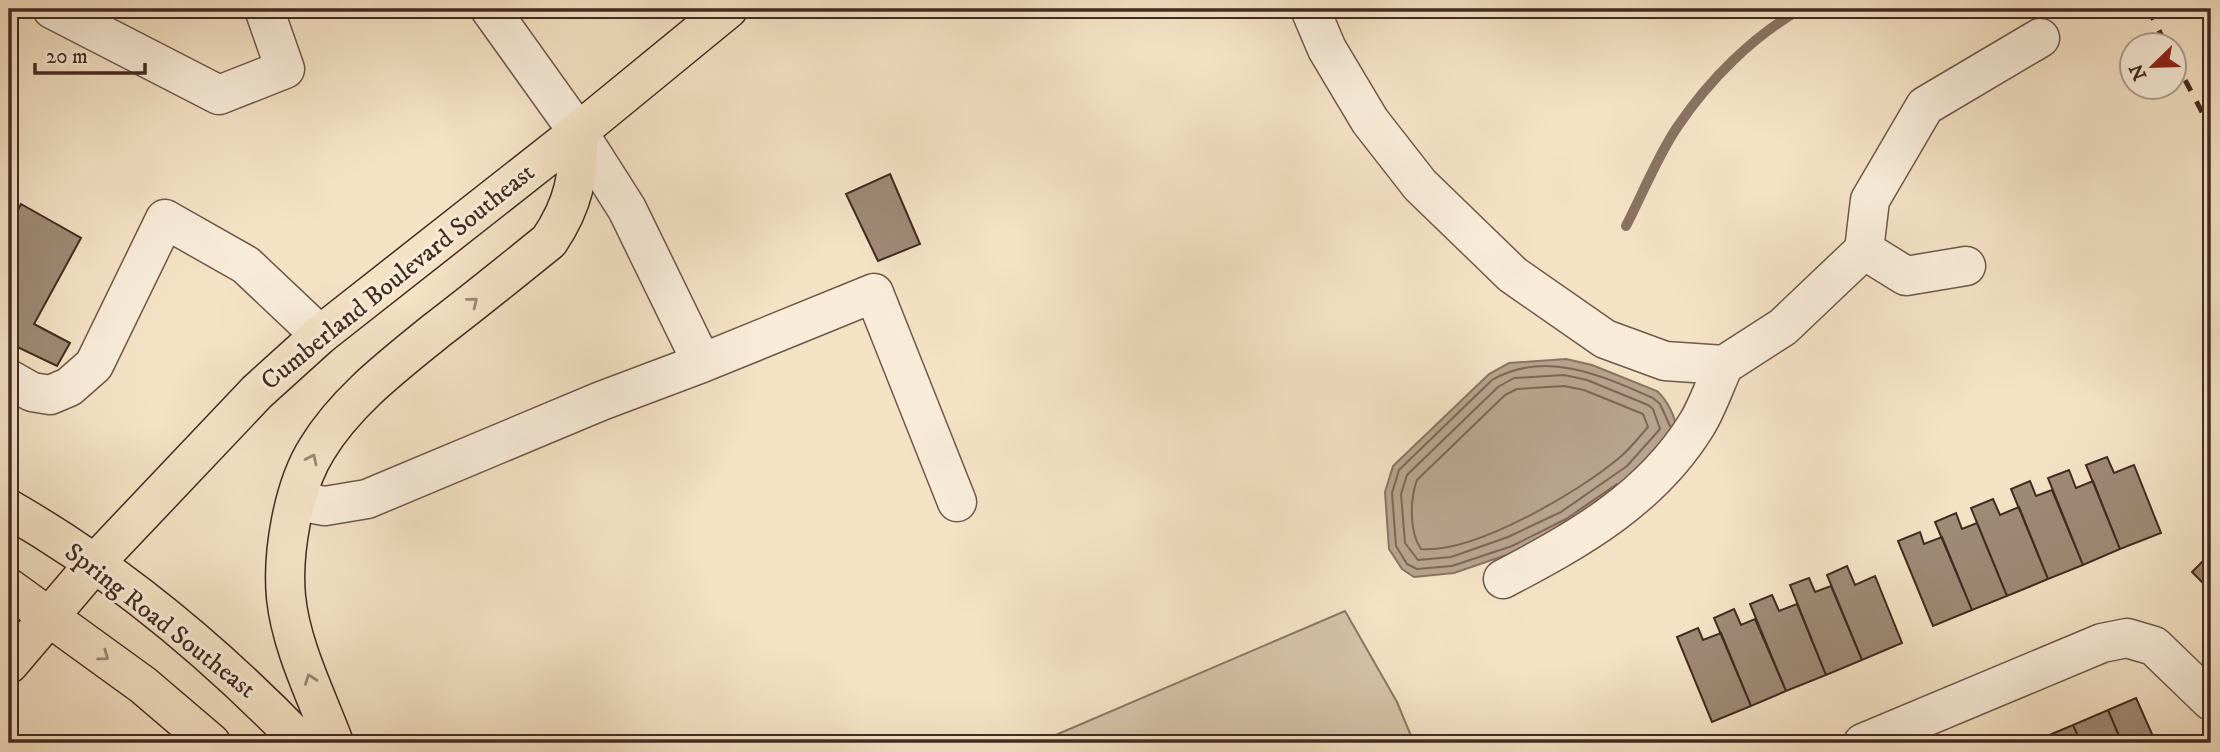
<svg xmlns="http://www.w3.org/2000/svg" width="2220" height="752" viewBox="0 0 2220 752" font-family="'IM FELL DW Pica',serif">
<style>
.green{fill:#d6c3a9;stroke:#8c7664;stroke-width:2}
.water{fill:#b8a38d;stroke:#897361;stroke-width:2}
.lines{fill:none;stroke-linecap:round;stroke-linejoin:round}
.shore{stroke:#7e6656;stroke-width:2}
.stream{stroke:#897361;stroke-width:10}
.building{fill:#9f8a76;stroke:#432a20;stroke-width:2}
.minor-casing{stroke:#6f5849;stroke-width:41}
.major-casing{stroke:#432a20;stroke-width:41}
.minor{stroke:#f8ecd9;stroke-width:38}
.major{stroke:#f4e2c5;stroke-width:38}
.rail{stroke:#432a20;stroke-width:5;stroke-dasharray:12 12;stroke-linecap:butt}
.oneway{stroke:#9c8672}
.labels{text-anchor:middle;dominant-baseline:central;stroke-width:6;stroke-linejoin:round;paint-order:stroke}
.street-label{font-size:26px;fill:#432a20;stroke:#f8ecd9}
</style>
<rect width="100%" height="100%" fill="#f4e2c5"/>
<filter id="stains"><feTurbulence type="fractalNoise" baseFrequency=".00286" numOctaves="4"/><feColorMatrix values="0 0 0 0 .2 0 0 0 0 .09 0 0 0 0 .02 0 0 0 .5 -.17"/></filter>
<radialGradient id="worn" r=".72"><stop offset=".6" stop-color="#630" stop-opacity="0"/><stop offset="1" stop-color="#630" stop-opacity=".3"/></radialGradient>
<!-- green -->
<path class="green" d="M1345 611 1397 702 1414 743H1037Z"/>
<!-- water -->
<path class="water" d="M1566 359 1592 365 1657 391C1669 402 1675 417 1678 433L1637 478 1569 525 1515 552 1454 573 1414 577 1402 569 1389 549 1385 492 1393 466 1489 374 1509 363Z"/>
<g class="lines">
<!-- shore -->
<path class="shore" d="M1564 375 1587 380 1648 405 1653 409 1660 429 1627 466 1561 512 1508 537 1451 557 1418 560 1405 543 1401 494 1407 475 1498 387 1514 378Z
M1564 386 1584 390 1643 414 1648 427C1639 437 1630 449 1619 458 1579 492 1473 554 1421 549 1409 532 1410 499 1417 480L1505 395 1517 389Z
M1617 484 1566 519 1512 546 1452 566 1417 569 1407 564 1396 546 1392 493 1399 470 1492 380C1545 349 1603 376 1653 398L1660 404 1670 426"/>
<!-- stream -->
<path class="stream" d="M1626 226C1642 195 1659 153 1678 126 1709 80 1753 36 1801 9"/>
</g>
<!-- building -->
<path class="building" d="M890 174 920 244 878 261 846 194Z
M21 204 81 238 34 324 70 343 57 366 9 343V227Z
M2107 457 2114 473 2134 465 2161 533 2120 549 2086 465Z
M2069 470 2076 488 2093 481 2120 549 2083 565 2048 478Z
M2030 481 2036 496 2052 490 2083 565 2048 579 2011 489Z
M1993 499 2000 515 2019 507 2048 579 2007 596 1971 508Z
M1956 513 1962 529 1977 523 2007 596 1972 610 1935 522Z
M1920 532 1924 544 1942 537 1972 610 1933 626 1898 541Z
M2211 553V591L2192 572Z
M1847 566 1855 585 1875 576 1902 643 1862 660 1827 575Z
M1809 578 1815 592 1831 586 1862 660 1826 675 1790 585Z
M1772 595 1779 611 1797 604 1826 675 1786 691 1750 604Z
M1734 609 1741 625 1755 619 1786 691 1751 706 1714 618Z
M1698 628 1703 640 1721 633 1751 706 1712 722 1677 637Z
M2136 698 2156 743H2122L2108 710Z
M2108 710 2122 743H2081L2073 725Z
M2073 725 2081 743H2045L2042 738Z"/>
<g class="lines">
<!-- minor casing -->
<g class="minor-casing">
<path id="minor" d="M52 9 219 95 285 69 264 9
M1310 9 1327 49 1370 121 1420 185 1513 275 1605 339 1665 361 1724 365 1783 327 1864 250 1870 200 1925 106 2040 38
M1864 250 1906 276 1966 266
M702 363 874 293 957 502
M9 379 32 392 50 395 69 387 94 365 165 219 246 265 320 335
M297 501 325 506 367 499 601 401 702 363 627 209 578 132 490 9
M1503 579C1579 539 1651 499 1697 424 1708 406 1715 384 1724 365
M1863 743 2102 643 2127 638 2154 646 2211 701"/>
</g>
<!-- major casing -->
<g class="major-casing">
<path id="major" d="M9 509C117 571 216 654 302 743
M9 588 143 685 211 743
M9 664 94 564 257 392 320 335 578 132 728 9
M334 743C317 697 291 647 286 597 282 553 293 487 317 449 346 401 394 365 437 330 475 301 512 271 549 241 574 204 579 176 578 132"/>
</g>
<!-- minor -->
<use href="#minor" class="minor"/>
<!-- major -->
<use href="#major" class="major"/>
<!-- rail -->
<path class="rail" d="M2148 9 2167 46
M2174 59 2211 129"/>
</g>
<!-- one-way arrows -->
<defs><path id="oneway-chevron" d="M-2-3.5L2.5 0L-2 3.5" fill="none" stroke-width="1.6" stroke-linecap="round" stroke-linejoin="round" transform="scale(1.75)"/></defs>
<g class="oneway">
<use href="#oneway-chevron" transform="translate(473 302) rotate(-39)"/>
<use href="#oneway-chevron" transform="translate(312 459) rotate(-65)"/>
<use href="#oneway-chevron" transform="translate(104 656) rotate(36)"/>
<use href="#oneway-chevron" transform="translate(310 679) rotate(-110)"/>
</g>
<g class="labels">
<!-- street labels -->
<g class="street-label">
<text transform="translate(398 277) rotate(-39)">Cumberland Boulevard Southeast</text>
<text transform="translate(160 621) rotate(38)">Spring Road Southeast</text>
</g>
</g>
<!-- margin -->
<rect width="2220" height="752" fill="none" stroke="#f4e2c5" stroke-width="35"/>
<rect x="10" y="10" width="2199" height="731" fill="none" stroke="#432a20" stroke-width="3.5"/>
<rect x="18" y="18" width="2185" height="717" fill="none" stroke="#432a20" stroke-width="2"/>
<!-- north arrow -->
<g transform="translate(2153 66) rotate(247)"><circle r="33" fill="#f8ecd9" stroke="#b09e8f" stroke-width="2"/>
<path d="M0-5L12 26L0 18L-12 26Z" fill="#8f2418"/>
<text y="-10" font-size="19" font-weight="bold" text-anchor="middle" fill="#432a20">N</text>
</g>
<!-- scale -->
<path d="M35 63v10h110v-10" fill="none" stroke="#432a20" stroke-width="3.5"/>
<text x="46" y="63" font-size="21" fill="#432a20" stroke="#f8ecd9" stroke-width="5" paint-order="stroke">20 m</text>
<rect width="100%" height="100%" filter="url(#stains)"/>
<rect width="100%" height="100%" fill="url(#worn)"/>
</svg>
